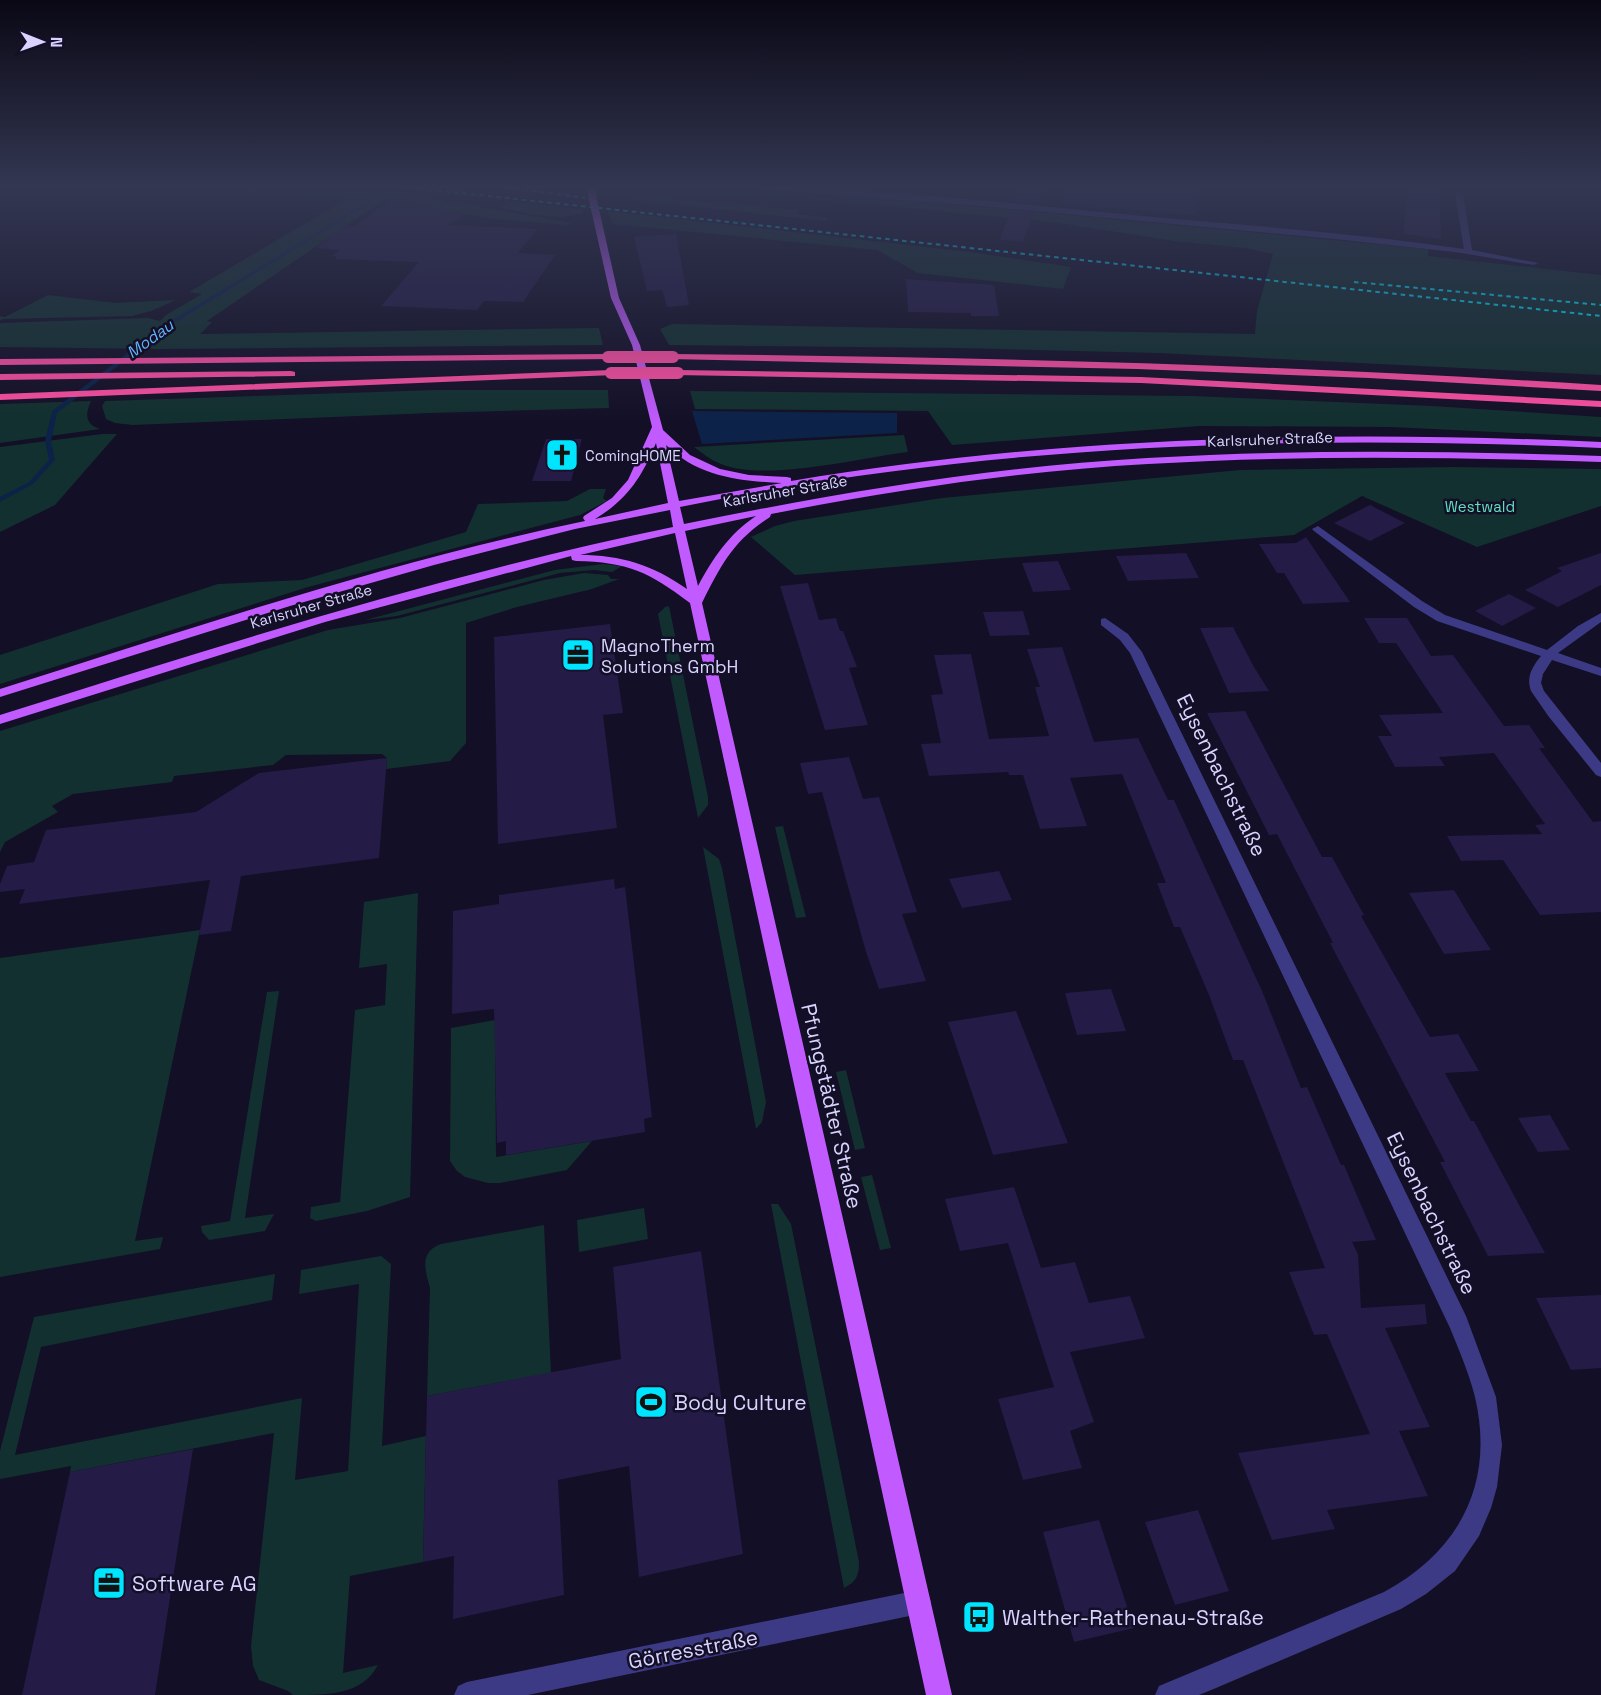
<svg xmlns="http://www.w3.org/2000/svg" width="1601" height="1695" viewBox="0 0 1601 1695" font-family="'Space Grotesk',sans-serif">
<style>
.green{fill:#12302f}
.water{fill:#0c2248}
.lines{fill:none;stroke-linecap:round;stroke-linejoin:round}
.stream{fill:#0c2248;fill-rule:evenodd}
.building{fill:#241b47}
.minor{fill:#3d3a85;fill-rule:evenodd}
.major{fill:#c25bff;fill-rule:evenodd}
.highway{fill:#ff4fa3;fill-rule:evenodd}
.rail{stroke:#00e5ff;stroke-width:2;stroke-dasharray:4.5 4;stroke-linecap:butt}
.highway-bridge{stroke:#ff4fa3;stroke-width:12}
.labels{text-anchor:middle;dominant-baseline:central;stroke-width:5;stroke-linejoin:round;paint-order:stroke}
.far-street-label{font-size:15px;fill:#d9d4ff;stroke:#130f26}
.far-poi-label{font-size:15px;fill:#d9d4ff;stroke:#130f26;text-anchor:start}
.far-park-label{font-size:15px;fill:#5fe0c0;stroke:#130f26}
.far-water-label{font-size:16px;font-style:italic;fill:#62b6ff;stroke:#130f26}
.poi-label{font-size:18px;fill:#d9d4ff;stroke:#130f26;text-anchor:start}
.near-street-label{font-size:21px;fill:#d9d4ff;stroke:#130f26}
.near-poi-label{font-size:21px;fill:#d9d4ff;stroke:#130f26;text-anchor:start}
</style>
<rect width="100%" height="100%" fill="#130f26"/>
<!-- green -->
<path class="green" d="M220 186H360L407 191 404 194H408L407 196 445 200 441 203 471 205 571 223 569 225 495 219 384 200 207 321 212 322 200 334 599 328 603 345 160 349 0 347V323L148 318 160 321 166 315 202 294 189 292 345 200Z
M632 186 885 198 1428 249V256L1601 275V375L1160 353 958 348 669 345 660 329 672 324 1255 334 1257 311 1273 254 1245 248 1175 241 1052 222 849 202 671 192Z
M620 194 799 210 797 214 828 218 825 221 605 197Z
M509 202 581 209 583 213C555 222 528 213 500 208Z
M608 211 970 252 1071 267 1063 289 918 273 877 250 613 224Z
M48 295 116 303 176 300 151 311 132 316 3 319 0 321V316L5 317Z
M436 390H608L609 408 431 413 133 425 115 423 106 419 102 406 105 401Z
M690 391 1192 396 1432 406 1601 417V437L1391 427 1200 426 952 445 928 411 695 409Z
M91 401C85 414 85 424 100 429L0 443V404Z
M102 434H117L55 505 0 532V447Z
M904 435 908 452C860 458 764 482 721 464 711 460 703 454 694 447Z
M1453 467 1601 469V506L1477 547 1362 496 1294 535 795 575 751 537 775 526 794 521 942 498 1240 470Z
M590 489H606L603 498 607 501 580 515 308 587 0 684V655L218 584 302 580 466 532 478 504 567 501Z
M603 564 622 566 612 572 594 570 560 573 397 616 365 620 555 570Z
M584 573 608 575 611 579H619L592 589 517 607 466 623V743L450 761 386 769 387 758 382 754 286 755 273 765 174 776 172 782 73 794 52 806 58 812 5 842 0 852V731L328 630 400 618 544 580Z
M669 606 708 797V805L698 818 658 614 665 607Z
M783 826 806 917 796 918 775 827Z
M703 847 719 859 722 868 766 1102 762 1122 756 1129Z
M418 893 410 1197 367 1211 316 1221 310 1218 311 1207 340 1202 355 1010 385 1005 387 964 359 968 364 902Z
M200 930 135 1241 163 1237 160 1249 0 1277V958Z
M279 991 245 1218 274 1214 265 1231 209 1240 202 1232 201 1226 230 1221 267 992Z
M495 1020 496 1157 592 1141 567 1170 500 1183H488L465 1177 457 1171 450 1161 451 1028Z
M846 1070 865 1148 855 1150 836 1072Z
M872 1175 891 1248 880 1250 861 1177Z
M771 1204H778L791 1224 859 1562C859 1576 856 1582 844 1588Z
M644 1208 648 1239 579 1252 577 1220Z
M544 1225 551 1373 427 1396 430 1288C425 1270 419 1252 441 1244Z
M381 1256 391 1264 382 1446 426 1436 423 1562 350 1576 343 1673 378 1665C362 1695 329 1695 293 1695L288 1691 259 1680 253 1666 251 1646 274 1433 70 1472 71 1466 0 1479V1451L34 1317 275 1274 272 1300 41 1347 15 1455 302 1398 295 1480 348 1471 359 1284 299 1294 301 1270Z"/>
<!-- water -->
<path class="water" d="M692 411 897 413V433L702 444Z"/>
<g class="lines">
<!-- stream -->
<path class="stream" d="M380 194 383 195 168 327 57 413 51 441 55 460 33 484 0 502V497L29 482 49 460 45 441 52 411 164 325Z"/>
</g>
<!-- building -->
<path class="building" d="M1020 186H1047L1039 204 1015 201Z
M1063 186H1198L1196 215 1063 204Z
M1406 186 1439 189 1441 239 1404 234Z
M389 201 464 214 449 225 537 229 518 253 555 255 523 302 484 301 477 310 381 306 419 262 335 259 337 256H332L340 250 316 248 345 226 354 227Z
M1011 211 1035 213 1022 242 1000 239Z
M676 234 689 305 667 307 662 290 647 291 634 237Z
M906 279 994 285 999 316H971V313L908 312Z
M546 439H582L571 481H532Z
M1370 505 1405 523 1370 541 1334 523Z
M1306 537 1350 602 1303 604 1284 573H1277L1259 544 1296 543Z
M1186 553 1199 578 1128 581 1116 556Z
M1601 553V585L1558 607 1525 590 1562 571 1557 568Z
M1058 561 1071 590 1033 592 1022 563Z
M808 583 819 620 836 618 840 631H843L857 667 849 668 868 725 825 730 780 586Z
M1509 594 1536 608 1502 626 1475 611Z
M1023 611 1030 635 990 636 983 612Z
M1364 618H1407L1431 656 1453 655 1504 726 1529 725 1545 748H1539L1593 822 1601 821V912L1540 915 1503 860 1461 861 1447 836 1542 834 1535 825 1545 824 1494 753 1439 757 1445 766 1395 767 1378 736H1392L1379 715 1443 713 1396 643H1379Z
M610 624 623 713 603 715 617 828 498 844 494 637Z
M1233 627 1254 667 1269 691 1229 693 1200 628Z
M1062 647 1094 742 1138 738 1168 800H1174L1262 991 1301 1088 1307 1087 1341 1165H1344L1376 1240 1352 1242 1358 1254 1361 1308 1425 1304 1427 1324 1385 1328 1430 1427 1399 1431 1428 1496 1327 1510 1335 1529 1272 1540 1238 1453 1370 1434 1327 1334 1314 1335 1289 1272 1325 1268 1243 1060H1233L1209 995 1180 927H1174L1157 883H1166L1122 774 1070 778 1087 826 1040 829 1023 775H1009L1008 772 929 776 921 744 941 743 931 695 943 694 934 655 971 654 989 739 1049 736 1035 687H1040L1027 649Z
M1245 711 1322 857H1332L1364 915 1361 916 1430 1037 1458 1034 1479 1071 1445 1073 1471 1121H1474L1545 1253 1488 1256 1440 1162H1445L1330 943H1333L1277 834 1269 835 1207 713Z
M849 757 863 799 879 797 917 912 902 914 926 981 879 989 866 952 822 792 808 794 800 763Z
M387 758 379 858 241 876 231 931 199 935 210 880 19 904 25 889 0 892V884L7 866 34 862 46 830 196 812 259 773Z
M999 871 1012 900 962 908 949 879Z
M614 879 615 889 625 887 652 1117 644 1119 645 1132 506 1155V1141L497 1143 494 1009 452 1014 453 911 499 904V895Z
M1454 890 1472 920 1491 950 1444 954 1409 893Z
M1111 989 1126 1031 1077 1035 1065 993Z
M1016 1011 1068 1143 993 1155 948 1022Z
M1550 1115 1570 1150 1538 1152 1518 1118Z
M1014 1187 1041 1268 1075 1262 1089 1303 1130 1296 1145 1338 1070 1352 1094 1422 1070 1431 1082 1468 1023 1480 998 1399 1054 1387 1008 1243 960 1251 945 1199Z
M701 1251 743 1554 639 1577 629 1466 558 1480 564 1595 453 1619 454 1556 423 1562 427 1396 621 1359 613 1267Z
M1601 1295V1368L1571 1370 1536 1298Z
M193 1449 155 1695H22L70 1472Z
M1198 1510 1229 1591 1175 1605 1145 1522Z
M1099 1520 1134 1628 1074 1642 1043 1532Z"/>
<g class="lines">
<!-- minor -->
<path class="minor" d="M720 186C854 186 988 201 1122 214 1236 225 1351 232 1464 249L1455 194 1459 192 1463 194 1472 250 1538 263 1534 265 1455 252 1335 239 969 205Z
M1318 526 1422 601 1445 615 1547 650 1578 626 1601 613V622L1558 653 1601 668V676L1552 660 1543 674 1541 683 1544 691 1601 763V777L1596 775 1549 717 1531 691C1526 677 1532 667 1541 656L1437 621 1414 607 1314 531 1312 529Z
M1105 618 1128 634 1142 652 1466 1316 1496 1397 1502 1445 1497 1487 1491 1508 1479 1536 1455 1571 1426 1594 1401 1609 1216 1688 1199 1695H1155L1159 1686 1384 1592C1460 1551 1495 1483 1475 1397 1469 1373 1459 1350 1450 1328L1130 653 1120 640 1101 625V619Z
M919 1590 928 1593 931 1602 928 1611 919 1614 528 1695H454L458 1686 467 1682Z"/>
<!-- major -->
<path class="major" d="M589 186H596V196L619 298 640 345 663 430 690 455 720 469 749 475 787 477 791 478V481C1059 436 1330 430 1601 442V448C1293 434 983 444 680 507L684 524C837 493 991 467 1147 458 1298 449 1450 451 1601 456V462C1450 457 1299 455 1148 464 1021 471 895 490 771 514L770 517C733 541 721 565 702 603L952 1695H926L690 603C649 572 628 562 576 561L572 560 571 556 325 622 0 724V715C222 645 445 574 673 527L670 510 575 529 434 565 290 606 0 697V689C193 628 387 562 585 521L583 518 584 516 612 498 628 480 652 427 632 345 611 298 588 196ZM656 443 668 503 595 519C627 500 642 477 656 443ZM666 445C698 477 740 481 782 483L679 501ZM756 516C729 534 713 558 698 586L685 531ZM675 533 687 589C653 565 621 555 580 555Z"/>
<!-- highway -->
<path class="highway" d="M608 354 612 355V359L0 365V359Z
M673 354C983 357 1292 365 1601 385V391L1369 378 1137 369 669 359V355Z
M611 370 615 371V375L0 400V394Z
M678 370 1141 377 1601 401V407L1141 383 674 375V371Z
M291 371 295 372V376L0 380V374Z"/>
<!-- rail -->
<path class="rail" d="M395 186 1601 316
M498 186 585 198
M1354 282 1601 305"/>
<!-- highway-bridge -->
<path class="highway-bridge" d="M608 357H673
M611 373H678"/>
</g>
<!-- sky -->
<linearGradient id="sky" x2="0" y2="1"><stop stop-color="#0a0815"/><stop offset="0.44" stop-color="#333752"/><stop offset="1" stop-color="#333752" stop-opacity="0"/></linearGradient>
<rect width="1601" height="424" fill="url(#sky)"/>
<!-- icons -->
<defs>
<g id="church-square" transform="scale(1.725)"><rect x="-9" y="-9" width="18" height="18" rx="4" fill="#00e5ff" stroke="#130f26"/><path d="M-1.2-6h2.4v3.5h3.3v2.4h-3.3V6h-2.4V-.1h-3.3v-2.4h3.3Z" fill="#111"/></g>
<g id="office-square" transform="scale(1.725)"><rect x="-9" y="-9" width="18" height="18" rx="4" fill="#00e5ff" stroke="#130f26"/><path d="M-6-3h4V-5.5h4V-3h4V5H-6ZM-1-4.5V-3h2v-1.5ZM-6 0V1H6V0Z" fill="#111"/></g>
<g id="stadium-square" transform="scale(1.725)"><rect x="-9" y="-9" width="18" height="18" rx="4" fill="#00e5ff" stroke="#130f26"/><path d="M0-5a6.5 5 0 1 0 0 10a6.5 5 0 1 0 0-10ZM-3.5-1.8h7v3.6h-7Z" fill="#111"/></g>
<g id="bus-square" transform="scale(1.725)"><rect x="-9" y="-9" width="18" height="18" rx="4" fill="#00e5ff" stroke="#130f26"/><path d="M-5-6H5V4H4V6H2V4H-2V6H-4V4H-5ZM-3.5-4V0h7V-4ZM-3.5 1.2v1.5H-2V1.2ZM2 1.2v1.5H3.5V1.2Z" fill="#111"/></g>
</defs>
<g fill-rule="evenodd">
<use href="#church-square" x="562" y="455"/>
<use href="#office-square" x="578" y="655"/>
<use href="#stadium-square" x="651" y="1402"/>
<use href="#office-square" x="109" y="1583"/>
<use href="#bus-square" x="979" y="1617"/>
</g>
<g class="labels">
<!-- far-street labels -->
<g class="far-street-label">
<text transform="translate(1270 439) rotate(-2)">Karlsruher Straße</text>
<text transform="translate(785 491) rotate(-10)">Karlsruher Straße</text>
<text transform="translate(311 606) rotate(-16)">Karlsruher Straße</text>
</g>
<!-- far-poi labels -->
<g class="far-poi-label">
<text x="585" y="455">ComingHOME</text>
</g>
<!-- far-park labels -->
<g class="far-park-label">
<text x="1480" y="506">Westwald</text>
</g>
<!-- far-water labels -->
<g class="far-water-label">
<text transform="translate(150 339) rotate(-36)">Modau</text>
</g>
<!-- poi labels -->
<g class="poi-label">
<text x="601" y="645">MagnoTherm<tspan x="601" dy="21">Solutions GmbH</tspan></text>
</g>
<!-- near-street labels -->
<g class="near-street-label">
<text transform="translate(1222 775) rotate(64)">Eysenbachstraße</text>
<text transform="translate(832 1106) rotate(77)">Pfungstädter Straße</text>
<text transform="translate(1432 1213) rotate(64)">Eysenbachstraße</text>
<text transform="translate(693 1649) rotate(-11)">Görresstraße</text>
</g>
<!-- near-poi labels -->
<g class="near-poi-label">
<text x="674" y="1402">Body Culture</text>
<text x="132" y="1583">Software AG</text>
<text x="1002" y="1617">Walther-Rathenau-Straße</text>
</g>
</g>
<!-- north arrow -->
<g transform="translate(42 42) rotate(91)" stroke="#130f26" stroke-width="4.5" paint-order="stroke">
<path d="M0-4.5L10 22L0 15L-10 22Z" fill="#d9d4ff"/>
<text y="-9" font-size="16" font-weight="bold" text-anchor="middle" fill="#d9d4ff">N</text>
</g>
</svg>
